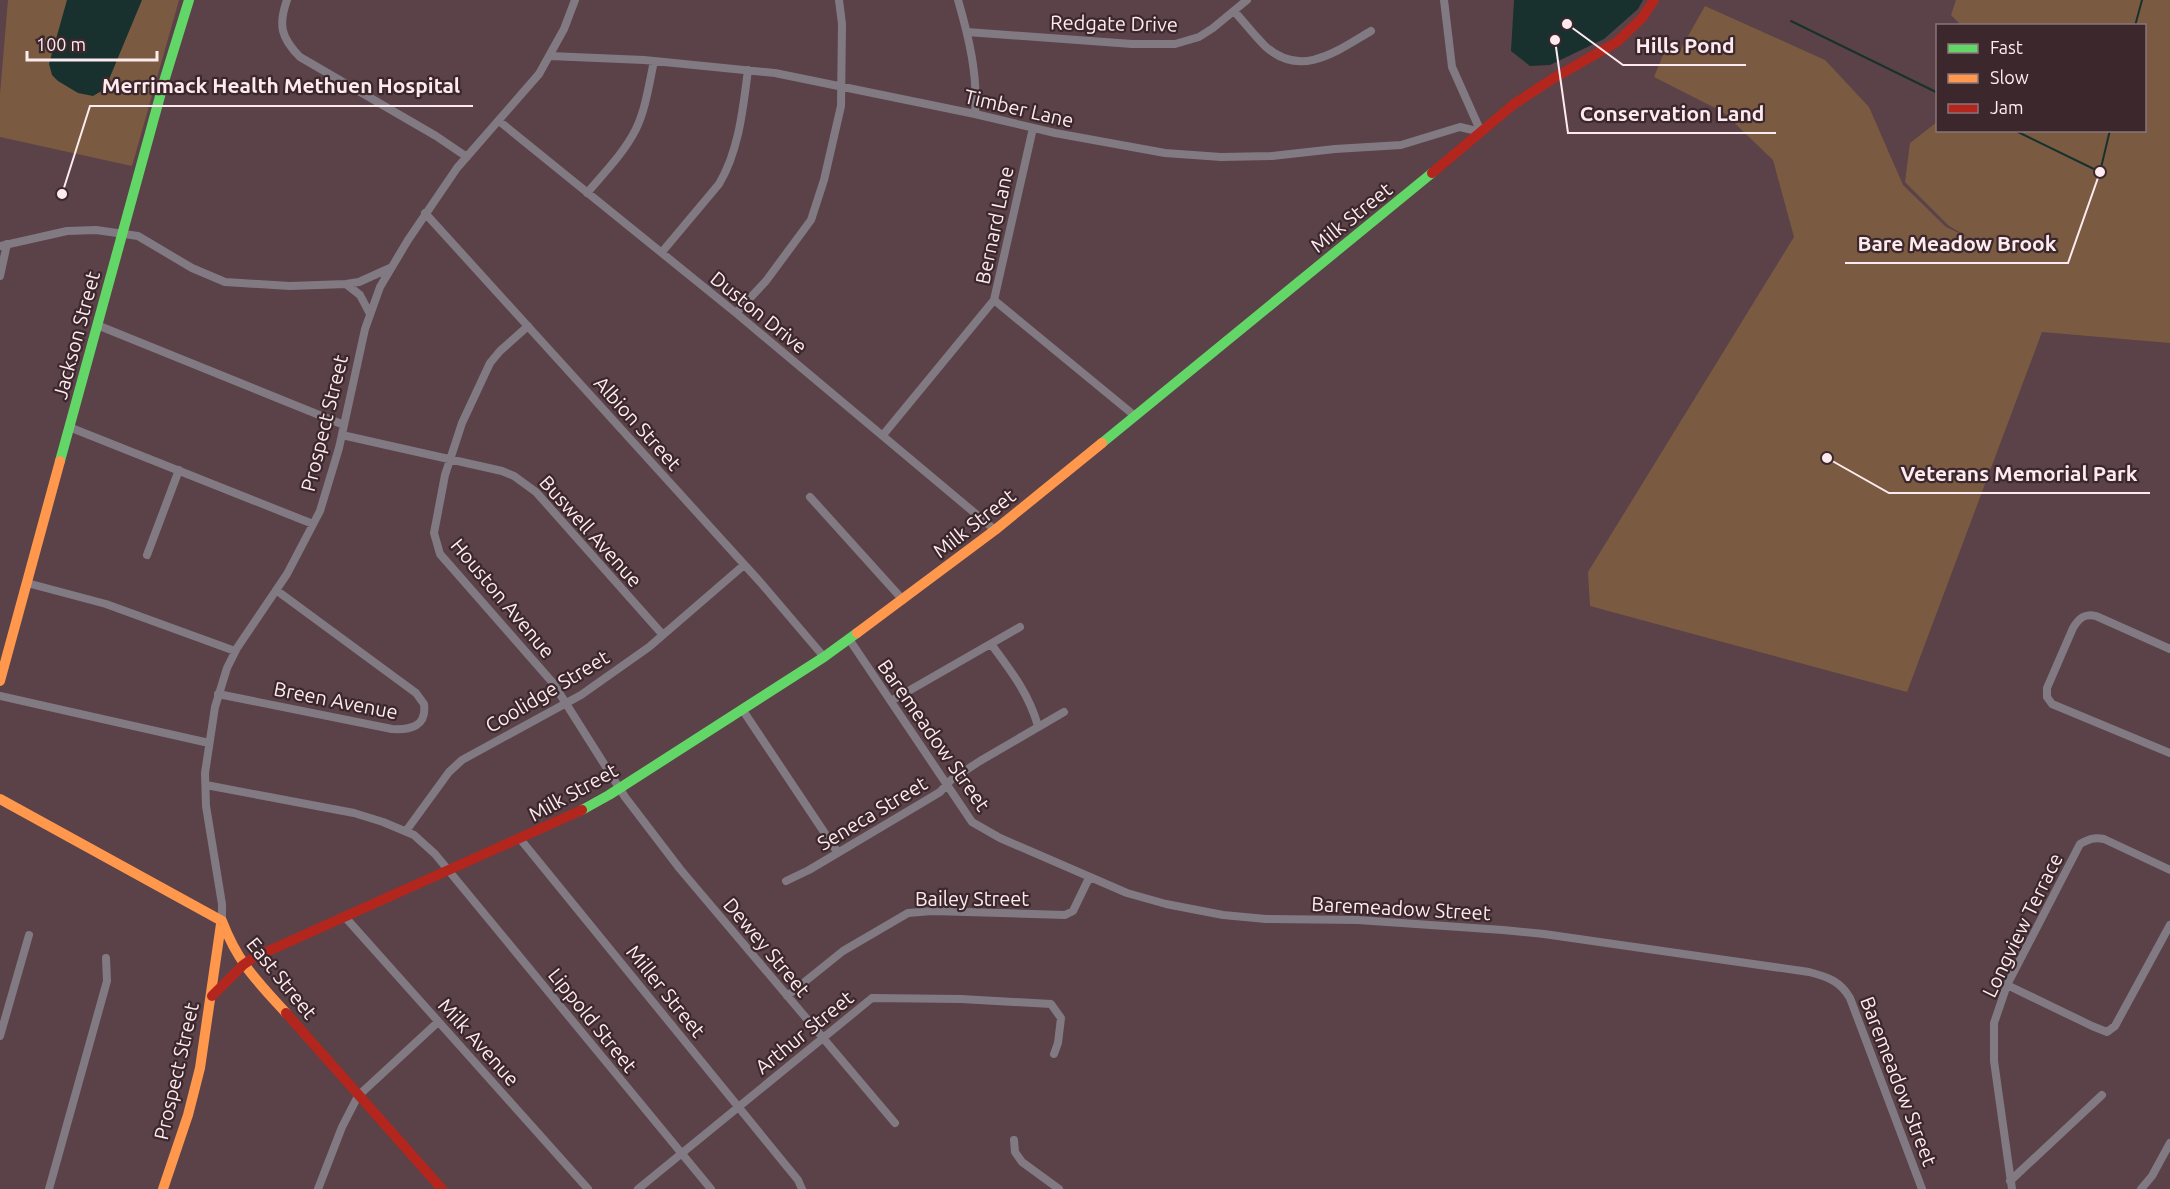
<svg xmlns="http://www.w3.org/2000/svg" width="2170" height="1189" viewBox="0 0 2170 1189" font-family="Ubuntu,sans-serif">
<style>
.green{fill:#7a5b42}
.water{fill:#19312e}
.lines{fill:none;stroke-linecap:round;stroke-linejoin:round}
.stream{stroke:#19312e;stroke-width:2}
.street{stroke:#817a83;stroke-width:8}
.fast{stroke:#63d668;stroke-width:10}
.slow{stroke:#ff974d;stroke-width:10}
.jam{stroke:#b3261e;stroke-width:10}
.labels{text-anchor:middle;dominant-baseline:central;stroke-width:4.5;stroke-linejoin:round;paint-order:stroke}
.street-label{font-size:20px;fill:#fdebef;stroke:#3b272c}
.leader{fill:none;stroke:#fdebef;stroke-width:2}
.callout-dot{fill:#fdebef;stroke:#3b272c;stroke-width:2}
.callout-label{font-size:21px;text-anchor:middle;font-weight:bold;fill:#fdebef;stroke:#3b272c;stroke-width:4.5;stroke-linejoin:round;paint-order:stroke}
</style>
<rect width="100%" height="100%" fill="#5a4248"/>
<!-- green -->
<path class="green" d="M8 0H179L132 166 0 137V94Z
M1956 0H2170V343L2042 332 1907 692 1590 606 1588 572 1794 237 1773 160 1723 112 1654 77 1666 48 1678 54 1705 6 1825 60 1869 107 1903 185 1946 227 1970 238 1949 226 1905 182 1910 143 1937 122 1938 130H2144V26L1961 25 1951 15Z"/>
<!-- water -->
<path class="water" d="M67 0H142L105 89 93 96 78 93 58 81 52 75 49 64Z
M1514 0H1643L1638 9 1604 39 1550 65 1530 66 1511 51Z"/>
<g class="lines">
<!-- stream -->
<path class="stream" d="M1791 21 1938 93
M2135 26 2142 0
M2014 130 2100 172 2110 130"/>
<!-- street -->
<path class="street" d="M287 0C278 25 281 38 300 57L436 136 467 157
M958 0C969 38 978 75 975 114
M1444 0 1452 67 1481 132
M1234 11C1244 22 1254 35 1265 46 1301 79 1337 51 1371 31
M967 32 1132 44H1175L1199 37 1213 28 1247 0
M550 56 644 60 775 73 975 114 1055 133 1165 153 1221 157 1272 156 1335 149 1401 145 1460 127 1481 132
M499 121 736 313 995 530
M587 193C604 173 624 153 636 129 646 108 649 84 654 61
M425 213 761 583 824 657
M0 246 67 231 96 230 138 236 192 268 225 282 290 286 346 284 360 295 370 314
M662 252 719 184C739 151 743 108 748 70
M0 276 7 244
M346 284 359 282 390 268
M994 300 1135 416
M736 313 766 281 811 220 824 180 841 106 842 24 839 0
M97 325 344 425
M528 326 500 351 490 363 462 423 445 475 434 533 440 554 553 683 625 797 680 869 895 1123
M69 427 313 524
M342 435 502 471 514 476 536 492 663 635
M883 435 994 300 1033 128
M810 497 903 600
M147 555 179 470
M27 583 106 604 235 651
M849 639 972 822 1000 838 1127 893 1166 904 1223 915 1266 919 1358 920 1503 930 1544 934 1809 972C1828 977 1840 981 1850 998L1922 1189
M991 644C1011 671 1029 694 1038 726
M2170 649 2096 616C2085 613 2079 618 2073 628L2047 688V697L2052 704 2170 753
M218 694 392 729C410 730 427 727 424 704L416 693 276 590
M0 696 209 743
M891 701 1020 627
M742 709 838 853
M206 785 354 813 383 822 414 835 435 854 449 871 711 1189
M406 831 449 772 462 760 581 695 649 647 744 565
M521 840 784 1163 798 1180 802 1189
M786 881 809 870 925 801 940 792 951 780 980 761 1064 712
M345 917 588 1189
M222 921V904L206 806 205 773 215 707 227 668 237 648 287 574 320 511 339 448 365 329 380 287 408 240 457 168 539 74 564 29 575 0
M2007 985 2092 1026 2107 1032 2115 1026 2170 925
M787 996 843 951 908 913 932 911 1065 915 1073 911 1089 878
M0 1036 29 935
M1014 1140 1015 1152 1022 1162 1059 1189
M2010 1181 2102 1095
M49 1189 107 981 106 958
M318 1189 342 1127 358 1096 438 1022
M638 1189 872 998 961 999 1051 1004 1061 1018 1058 1043 1054 1054
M2012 1189 1994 1061V1023L2007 985 2080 844C2089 839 2094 837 2104 839L2170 870
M2141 1189 2152 1176 2170 1143"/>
<!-- fast -->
<path class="fast" d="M1102 443 1432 173
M60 461 165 78 189 0
M582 810 609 795 824 657 857 633"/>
<!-- slow -->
<path class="slow" d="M857 633 995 530 1102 443
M0 681 60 461
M0 799 222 921C238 963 257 981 286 1013
M163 1189 188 1115 200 1068 221 924"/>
<!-- jam -->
<path class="jam" d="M1432 173 1514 104 1554 78 1617 42 1642 18 1654 0
M212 996 243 965 253 958 582 810
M286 1013 442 1189"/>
</g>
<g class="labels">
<!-- street labels -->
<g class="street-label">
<text transform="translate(1114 23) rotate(1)">Redgate Drive</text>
<text transform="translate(1019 108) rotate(13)">Timber Lane</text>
<text transform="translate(1351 217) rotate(-39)">Milk Street</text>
<text transform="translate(994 225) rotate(-78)">Bernard Lane</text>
<text transform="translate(759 312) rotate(39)">Duston Drive</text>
<text transform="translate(76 335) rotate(-75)">Jackson Street</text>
<text transform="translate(324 423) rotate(-76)">Prospect Street</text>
<text transform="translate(638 423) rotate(48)">Albion Street</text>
<text transform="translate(974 523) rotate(-38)">Milk Street</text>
<text transform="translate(591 531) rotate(48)">Buswell Avenue</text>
<text transform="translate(503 598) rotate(50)">Houston Avenue</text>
<text transform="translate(547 691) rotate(-31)">Coolidge Street</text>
<text transform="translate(336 700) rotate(11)">Breen Avenue</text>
<text transform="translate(934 735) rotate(55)">Baremeadow Street</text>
<text transform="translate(573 792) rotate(-29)">Milk Street</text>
<text transform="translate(872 813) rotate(-31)">Seneca Street</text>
<text x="972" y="898">Bailey Street</text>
<text transform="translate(1401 908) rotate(3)">Baremeadow Street</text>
<text transform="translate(2022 925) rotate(-64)">Longview Terrace</text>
<text transform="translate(767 947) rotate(50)">Dewey Street</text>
<text transform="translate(282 978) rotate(51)">East Street</text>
<text transform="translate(666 991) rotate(51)">Miller Street</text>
<text transform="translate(593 1020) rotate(51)">Lippold Street</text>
<text transform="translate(804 1032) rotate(-39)">Arthur Street</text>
<text transform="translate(479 1042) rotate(48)">Milk Avenue</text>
<text transform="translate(176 1071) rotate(-77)">Prospect Street</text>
<text transform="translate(1899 1081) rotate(69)">Baremeadow Street</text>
</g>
</g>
<!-- callouts -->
<path class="leader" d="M1567 24L1623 65H1746M62 194L90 106H473M1555 40L1568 133H1776M2100 172L2068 263H1845M1827 458L1889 493H2150"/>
<g class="callout-dot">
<circle cx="1567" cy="24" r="6"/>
<circle cx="62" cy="194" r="6"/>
<circle cx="1555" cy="40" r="6"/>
<circle cx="2100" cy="172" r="6"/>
<circle cx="1827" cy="458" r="6"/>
</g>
<g class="callout-label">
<text x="1685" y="53">Hills Pond</text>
<text x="281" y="93">Merrimack Health Methuen Hospital</text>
<text x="1672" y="121">Conservation Land</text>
<text x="1957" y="251">Bare Meadow Brook</text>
<text x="2019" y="481">Veterans Memorial Park</text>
</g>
<!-- legend -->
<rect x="1936" y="24" width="210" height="108" fill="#3b272c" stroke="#89757a" stroke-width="1.5"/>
<rect x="1948" y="44" width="30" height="9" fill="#63d668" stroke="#89757a" stroke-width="1.5"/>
<text x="1990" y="54" font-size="18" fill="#fdebef">Fast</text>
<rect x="1948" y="74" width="30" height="9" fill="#ff974d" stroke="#89757a" stroke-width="1.5"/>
<text x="1990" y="84" font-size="18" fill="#fdebef">Slow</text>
<rect x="1948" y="104" width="30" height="9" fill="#b3261e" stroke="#89757a" stroke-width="1.5"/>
<text x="1990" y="114" font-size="18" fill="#fdebef">Jam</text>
<!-- scale -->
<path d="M27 51v9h130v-9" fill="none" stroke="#fdebef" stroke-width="3"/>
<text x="36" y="51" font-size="18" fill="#fdebef" stroke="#3b272c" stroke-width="4.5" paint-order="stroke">100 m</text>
</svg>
